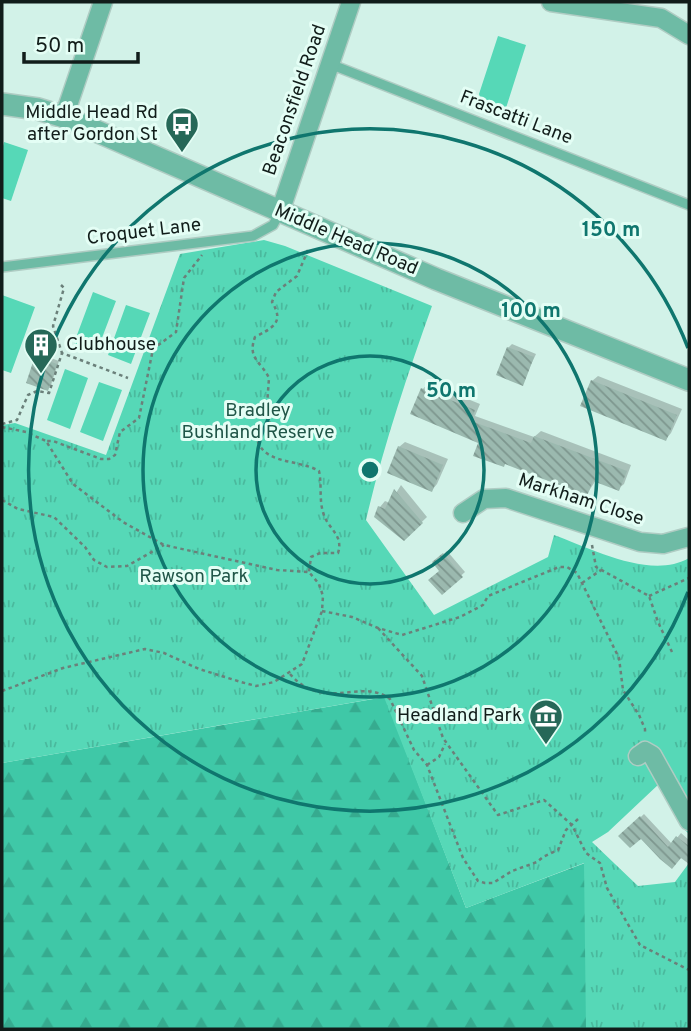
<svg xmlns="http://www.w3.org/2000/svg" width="691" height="1031" viewBox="0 0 691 1031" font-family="Overpass,sans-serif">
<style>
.green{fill:#56d8b7}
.forest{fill:url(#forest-firs)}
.park{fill:url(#park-tufts)}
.shadow{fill:#0003}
.building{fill:url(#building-back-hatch)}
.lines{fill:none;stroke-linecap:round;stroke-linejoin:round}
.service-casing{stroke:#afccc3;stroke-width:12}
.minor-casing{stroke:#afccc3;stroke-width:21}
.tertiary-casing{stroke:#afccc3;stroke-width:24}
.path{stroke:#6b807a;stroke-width:2.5;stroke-dasharray:3.5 3.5;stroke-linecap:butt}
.service{stroke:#6ebba5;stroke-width:9}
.minor{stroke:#6ebba5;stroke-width:18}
.tertiary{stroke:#6ebba5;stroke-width:21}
.ring{fill:none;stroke:#0f766e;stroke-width:3.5}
.labels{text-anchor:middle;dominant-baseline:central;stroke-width:6;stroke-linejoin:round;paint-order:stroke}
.street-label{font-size:19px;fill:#111d1a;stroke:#e4fef5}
.poi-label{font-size:19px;fill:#111d1a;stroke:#e4fef5;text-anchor:end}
.park-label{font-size:19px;fill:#205648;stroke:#e4fef5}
.centre{fill:#0f766e;stroke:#e4fef5;stroke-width:3.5}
.ring-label{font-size:21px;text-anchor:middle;font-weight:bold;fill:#0f766e;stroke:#e4fef5;stroke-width:6;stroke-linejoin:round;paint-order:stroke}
</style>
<defs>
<pattern id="forest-firs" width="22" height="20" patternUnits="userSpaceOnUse" patternTransform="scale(1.75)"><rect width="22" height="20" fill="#3fc8a7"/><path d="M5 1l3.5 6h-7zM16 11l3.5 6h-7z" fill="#36ab8f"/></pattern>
<pattern id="park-tufts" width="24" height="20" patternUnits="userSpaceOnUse" patternTransform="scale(1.75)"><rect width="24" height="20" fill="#56d8b7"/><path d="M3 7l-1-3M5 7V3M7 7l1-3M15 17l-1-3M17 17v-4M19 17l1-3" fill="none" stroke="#4ab99d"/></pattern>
<pattern id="building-back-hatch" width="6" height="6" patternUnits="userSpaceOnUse" patternTransform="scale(1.75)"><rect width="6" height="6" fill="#9bb9af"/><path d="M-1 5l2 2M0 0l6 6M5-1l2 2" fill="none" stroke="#7d968e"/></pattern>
</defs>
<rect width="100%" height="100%" fill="#d2f2e8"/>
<!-- green -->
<path class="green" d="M498 36 526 45 506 108 481 100 479 94Z
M4 142 28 150 11 201 2 198V150Z
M93 292 116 301 97 351 74 343Z
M2 295 35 307 11 373 2 370Z
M126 305 150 313 131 364 108 355Z
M65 369 88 378 70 429 47 420Z
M99 382 122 390 103 441 80 432Z"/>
<!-- forest -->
<path class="forest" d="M385 697 466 908 585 863 689 1029H2V763Z"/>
<!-- park -->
<path class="park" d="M264 240 285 246 432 306C407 376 383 447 366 520L434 615 548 557 554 535C592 549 651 580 689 558V834L682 827 660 783 608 832 592 842 638 886 675 882 689 863V1029H586L584 863 466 908 384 697 2 763V425L15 423 106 455 180 254Z"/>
<!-- shadow -->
<path class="shadow" d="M512 344 536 354 522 384 508 348Z
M42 348 50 351 48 357 59 361 51 385 47 389 39 351Z
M598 376 682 409 671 433 666 439 592 381Z
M428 383 480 404 475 416 534 437 541 431 631 465 624 484 618 489 596 480 587 494 480 442 423 389Z
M405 442 448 459 437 484 432 490 399 447Z
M401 485 427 517 404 539 380 507 385 501 390 503Z
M447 551 465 572 442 593V570L435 562Z
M644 814 672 844 681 833 689 840V858L687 860 641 836H621Z"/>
<!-- building -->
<path class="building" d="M507 347 534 357 523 386 496 375Z
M37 350 48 354 46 360 57 364 48 391 26 383Z
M591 380 677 415 666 441 580 406Z
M421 388 475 410 471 421 531 443 534 436 627 471 619 491 593 481 587 496 505 464 504 467 473 456 478 443 410 414Z
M398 446 443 465 432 492 387 473Z
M394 489 423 523 404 541 374 517 378 506 385 509Z
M443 553 463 577 442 595 428 580 439 571 432 562Z
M640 816 668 847 676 836 689 846V864L681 858 672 869 660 859 641 839 630 848 618 836Z"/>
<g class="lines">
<!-- service casing -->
<g class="service-casing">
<path id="service" d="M330 64 689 205
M2 267 253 236 273 225 280 212"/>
</g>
<!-- minor casing -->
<g class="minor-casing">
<path id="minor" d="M551 2 661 18 689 35
M64 117 103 2
M280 212 351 2
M463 513 484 499 506 498 640 542 663 544 689 537
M638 756 645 751 652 755 689 821"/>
</g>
<!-- tertiary casing -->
<g class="tertiary-casing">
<path id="tertiary" d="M2 104 38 109 64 117 436 279 689 380"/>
</g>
<!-- path -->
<path class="path" d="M308 250 297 276 276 292 272 302C285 323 272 328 255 337 247 359 261 361 269 378L267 405 271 417 268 426 256 432C258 466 297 458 319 471 322 484 319 499 323 512 327 529 344 534 338 553H320L311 557 309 572
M61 285 64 288 53 326 62 353
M2 424 17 420 28 395 37 391 49 393 62 353 128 378
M2 427 26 432 46 441
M2 500 18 509 54 517 85 547 94 560 107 567 127 566 164 545
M592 545 596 567 649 596 658 622 672 652
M582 583 601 570
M649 596 689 578
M322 611 352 617 378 628 402 635 460 617 483 605 488 596 559 567H567L577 573 619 658 623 690 639 715 645 729V735
M378 628 422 676 443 738 498 815 544 800 572 825 586 853 600 863 607 888 640 945 689 970
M290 674C324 713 361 677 390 699L414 750 427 765 463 858 478 881 485 883H493L512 871 537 862 543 857 558 850 566 830 578 819
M2 691 63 668 145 649 164 653 199 669 241 682 256 686 274 682 302 664 322 611 323 596 319 584 309 572 277 570 164 545 123 522 73 484 46 441H53L101 459H109L115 455 120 432 139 418 153 349 176 332 184 278 202 255
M427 765 439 757 445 744"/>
<!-- service -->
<use href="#service" class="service"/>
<!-- minor -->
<use href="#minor" class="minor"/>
<!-- tertiary -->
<use href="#tertiary" class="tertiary"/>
</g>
<!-- distance rings -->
<g class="ring">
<circle cx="370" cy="470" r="114"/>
<circle cx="370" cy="470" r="227"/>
<path d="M688 592A341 341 0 1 1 688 348"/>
</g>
<!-- icons -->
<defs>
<g id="bus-pin" transform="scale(1.75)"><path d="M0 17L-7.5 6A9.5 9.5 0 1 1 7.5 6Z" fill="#266858" stroke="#e4fef5"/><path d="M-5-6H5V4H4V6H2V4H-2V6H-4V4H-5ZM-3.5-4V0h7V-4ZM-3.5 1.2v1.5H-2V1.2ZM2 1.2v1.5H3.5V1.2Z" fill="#fff"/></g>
<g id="building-pin" transform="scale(1.75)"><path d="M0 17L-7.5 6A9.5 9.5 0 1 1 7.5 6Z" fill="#266858" stroke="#e4fef5"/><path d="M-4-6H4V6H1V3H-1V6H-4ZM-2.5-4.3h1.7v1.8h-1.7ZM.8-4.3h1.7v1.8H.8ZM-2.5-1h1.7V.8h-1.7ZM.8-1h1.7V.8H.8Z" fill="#fff"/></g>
<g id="museum-pin" transform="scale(1.75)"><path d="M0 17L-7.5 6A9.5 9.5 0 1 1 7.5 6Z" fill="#266858" stroke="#e4fef5"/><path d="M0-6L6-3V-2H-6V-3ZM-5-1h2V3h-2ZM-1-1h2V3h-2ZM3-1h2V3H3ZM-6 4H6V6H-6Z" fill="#fff"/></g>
</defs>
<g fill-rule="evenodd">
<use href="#bus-pin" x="182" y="124"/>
<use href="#building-pin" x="41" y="345"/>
<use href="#museum-pin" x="546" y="716"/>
</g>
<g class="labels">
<!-- street labels -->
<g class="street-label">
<text transform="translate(295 100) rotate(-71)">Beaconsfield Road</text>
<text transform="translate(516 118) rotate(21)">Frascatti Lane</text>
<text transform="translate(144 232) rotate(-7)">Croquet Lane</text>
<text transform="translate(346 240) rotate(23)">Middle Head Road</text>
<text transform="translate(581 500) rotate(18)">Markham Close</text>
</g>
<!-- poi labels -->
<g class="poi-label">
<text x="158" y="113">Middle Head Rd<tspan x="158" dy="22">after Gordon St</tspan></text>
<text x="66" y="345" text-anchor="start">Clubhouse</text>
<text x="522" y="716">Headland Park</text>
</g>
<!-- park labels -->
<g class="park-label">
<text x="258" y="411">Bradley<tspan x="258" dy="22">Bushland Reserve</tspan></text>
<text x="194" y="577">Rawson Park</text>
</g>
</g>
<circle cx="370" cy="470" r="10" class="centre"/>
<g class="ring-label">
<text x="611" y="236">150 m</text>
<text x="531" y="317">100 m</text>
<text x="451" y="397">50 m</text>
</g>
<!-- border -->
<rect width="691" height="1031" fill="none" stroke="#111d1a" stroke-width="7"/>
<!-- scale -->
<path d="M24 52v10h114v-10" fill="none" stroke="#111d1a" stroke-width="3.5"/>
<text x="35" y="52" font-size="21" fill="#111d1a" stroke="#e4fef5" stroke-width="5" paint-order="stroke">50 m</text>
</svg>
